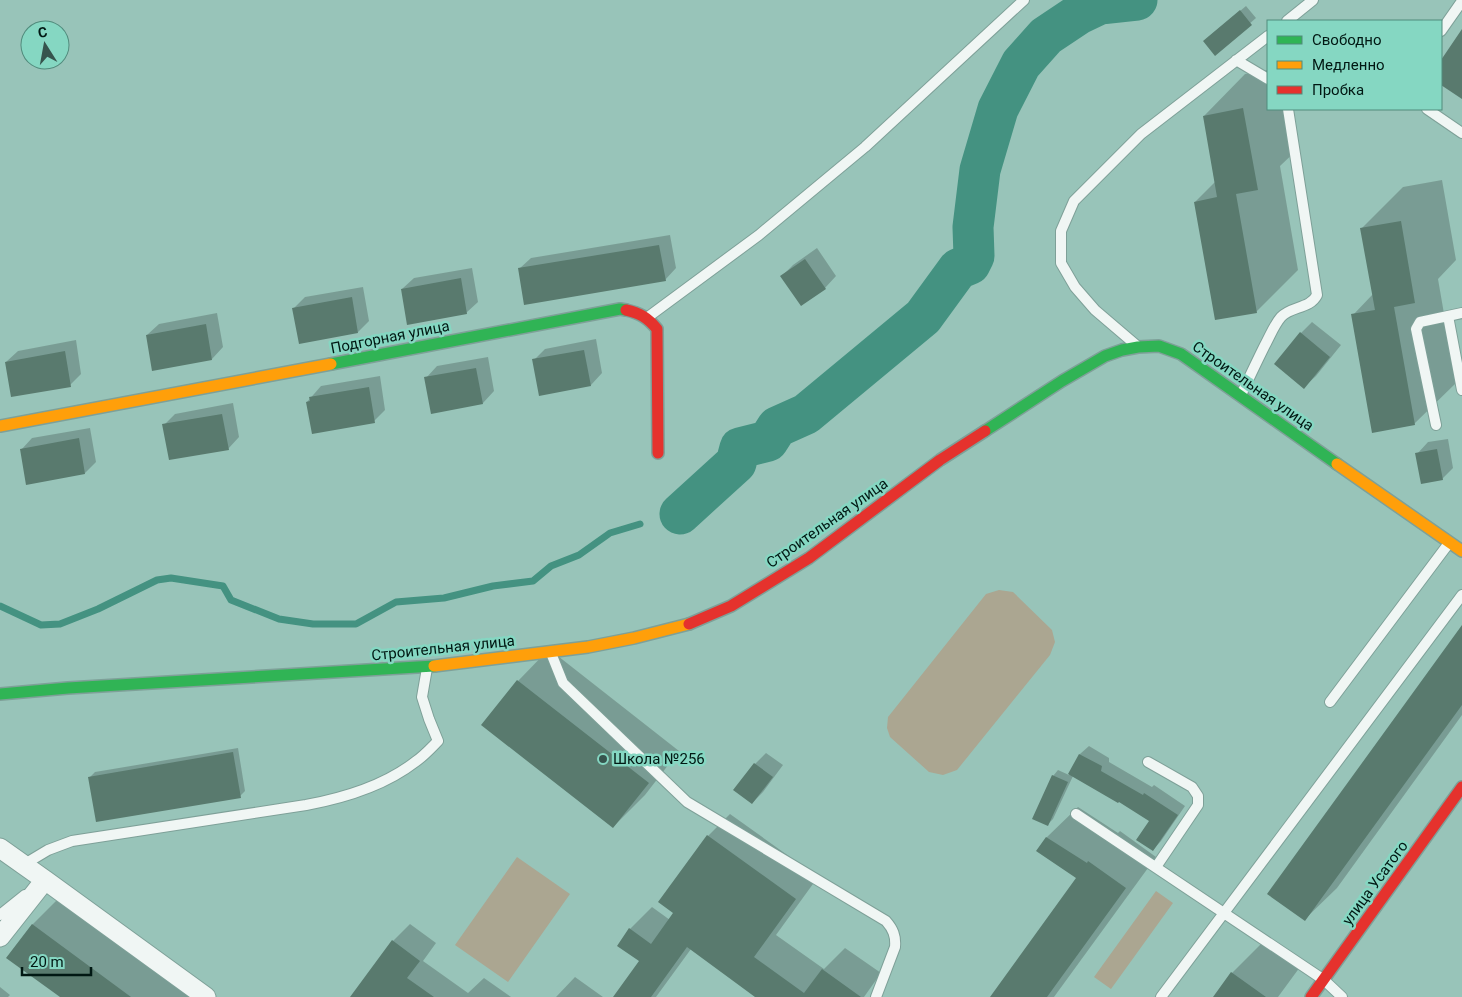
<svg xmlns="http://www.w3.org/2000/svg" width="1462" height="997" viewBox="0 0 1462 997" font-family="Roboto,sans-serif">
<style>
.green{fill:#aba691}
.shadow{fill:#0003}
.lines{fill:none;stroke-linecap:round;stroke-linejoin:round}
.stream{stroke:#449281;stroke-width:7}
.river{stroke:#449281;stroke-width:41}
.building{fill:#597a6e}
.lane-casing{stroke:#7ea098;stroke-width:12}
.street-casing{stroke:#7ea098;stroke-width:21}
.fast-casing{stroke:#7ea098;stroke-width:14}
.slow-casing{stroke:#7ea098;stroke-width:14}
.jam-casing{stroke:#7ea098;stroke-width:14}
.lane{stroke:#f0f6f4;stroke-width:10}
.street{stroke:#f0f6f4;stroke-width:19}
.fast{stroke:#30b455;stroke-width:11}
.slow{stroke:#ff9f0a;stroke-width:11}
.jam{stroke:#e5322d;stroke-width:11}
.poi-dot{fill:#36544d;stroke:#85d7c2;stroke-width:2}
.labels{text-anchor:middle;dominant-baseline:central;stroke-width:5;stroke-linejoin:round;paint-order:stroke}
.street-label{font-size:15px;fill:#011813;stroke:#85d7c2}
.poi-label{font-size:15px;fill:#011813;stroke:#85d7c2;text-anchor:start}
</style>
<rect width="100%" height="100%" fill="#98c4b9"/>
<!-- green -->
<path class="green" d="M999 590 1013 592 1052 630 1055 642 1050 655 957 770 943 775 929 772 890 737 887 728 888 717 986 594Z
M517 857 570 894 508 982 455 945Z
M1156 891 1173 903 1111 989 1094 977Z"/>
<!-- shadow -->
<path class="shadow" d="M1246 6 1256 18 1215 54 1210 36Z
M1268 70V109H1292L1299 148 1280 166 1298 270 1256 312 1195 202 1215 182 1204 116 1245 74Z
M1442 180 1456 260 1438 279 1456 383 1414 424 1353 315 1373 294 1362 228 1403 187Z
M670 235 676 268 665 280 519 269 531 258Z
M817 248 836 276 825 288 802 304 782 276 793 265Z
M472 268 478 302 466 313 402 289 414 278Z
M363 287 369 321 358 332 294 308 305 297Z
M217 313 223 347 212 359 147 335 159 324Z
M1312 322 1341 345 1316 376 1304 387 1301 333Z
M596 339 602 373 591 385 534 360 545 349Z
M76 340 81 374 70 385 6 362 18 351Z
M488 357 494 391 483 403 426 378 437 366Z
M380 376 385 410 374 421 307 402 321 386Z
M233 403 239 437 228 449 164 425 175 414Z
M90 428 96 462 85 473 21 450 32 438Z
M1448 439 1453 468 1442 479 1417 454 1428 442Z
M1462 628V715L1337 888 1305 919Z
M549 649 679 751 645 795 613 827 518 681Z
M1089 746 1109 758V762L1152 787 1154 785 1185 806 1161 841 1153 850 1151 821 1119 800 1073 776 1053 819 1048 824 1053 776 1058 770 1069 775 1080 754Z
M238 748 245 791 240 796 90 777 95 772Z
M766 753 783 765 763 792 752 803 755 764Z
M1078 807 1118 833 1120 831 1156 857 1054 997H992L1078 877 1038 851 1047 837Z
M730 814 818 877 776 935 824 969 845 948 881 973 864 997H758L691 949 656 997H614L640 961 630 929 652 907 670 920 708 836Z
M64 893 205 997H62L8 957 33 924Z
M410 924 436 943 423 961 468 993 484 978 511 997H365L393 941Z
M1264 941 1300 967 1278 997H1215L1232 973Z
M575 977 603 997H556Z
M0 987 10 995 8 997H0Z"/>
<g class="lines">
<!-- stream -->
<path class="stream" d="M0 606 41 625 60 624 98 609 157 580 171 578 223 586 231 600 279 619 313 624H356L396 602 444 598 493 586 533 581 551 566 579 555 610 533 640 524"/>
<!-- river -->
<path class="river" d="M680 514 736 463 740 448 768 441 777 427 806 414 923 317 958 269 970 264 974 256 973 227 980 170 998 109 1021 64 1046 36 1079 14 1100 4 1137 0"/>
</g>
<!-- building -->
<path class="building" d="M1240 10 1252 25 1215 56 1203 41Z
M1462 29V99L1441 85V60Z
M1243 108 1258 190 1236 194 1257 313 1215 320 1194 202 1217 197 1203 116Z
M1401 221 1415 303 1394 307 1415 425 1372 433 1351 314 1375 310 1360 228Z
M659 245 666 281 524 305 518 268Z
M805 259 826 289 801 306 780 276Z
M461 278 467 314 407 325 401 289Z
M352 297 358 333 299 344 292 308Z
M206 324 212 360 152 371 146 335Z
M1300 332 1330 357 1304 389 1274 364Z
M584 350 591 386 539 396 532 359Z
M65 351 71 387 11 397 5 362Z
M476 368 483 404 431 414 424 377Z
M369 387 375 423 312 434 306 402 310 401 309 397Z
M222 414 229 450 169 460 162 424Z
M79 438 85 474 26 485 20 449Z
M1437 449 1443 480 1421 484 1415 453Z
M1462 625V705L1305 921 1267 894Z
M517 680 649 783 613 828 481 725Z
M233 752 241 798 96 822 88 777Z
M1079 754 1102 766 1101 771 1143 795 1144 793 1178 815 1153 851 1136 840 1149 821 1119 802 1118 803 1068 774Z
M754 763 773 777 752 804 733 790Z
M1052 775 1068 782 1048 826 1032 819Z
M707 835 796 899 754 957 804 993 822 969 861 997H755L687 947 651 997H613L639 961 617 946 629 928 651 944 673 913 658 902Z
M1046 837 1087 863 1088 861 1126 888 1047 997H990L1076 878 1036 851Z
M32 924 131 997H60L6 958Z
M392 940 420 961 407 978 434 997H350Z
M1231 972 1266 997H1213Z"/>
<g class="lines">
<!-- lane casing -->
<g class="lane-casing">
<path id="lane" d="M1287 21 1313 0
M1441 31 1462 1
M1236 60 1268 79
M1427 109 1462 133
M1462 313 1448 316 1462 390
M648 317 759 235 865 147 1024 0
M1136 345 1095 310 1075 287 1061 263V231L1074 201 1141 134 1268 36
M1241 395C1249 378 1257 361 1265 345 1270 336 1274 325 1281 317 1291 306 1310 309 1317 295L1288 109
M1436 425 1416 329 1420 322 1448 316
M551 653 563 683 687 802 886 921C893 929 896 936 895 947L876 997
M1330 702 1449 543
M1148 762 1192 787 1198 796V805L1156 867
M1076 814 1324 980 1342 997
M23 865 48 850 72 841 306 805C344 798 384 786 415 762 424 756 431 748 438 741L429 719 422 697 427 668
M0 915 25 895
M1161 997 1462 595"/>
</g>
<!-- street casing -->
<g class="street-casing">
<path id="street" d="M0 848 45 880 0 937
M45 880 206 997"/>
</g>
<!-- fast casing -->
<g class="fast-casing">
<path id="fast" d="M331 364 620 309 626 310
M985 431 1062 381 1105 356 1122 350 1138 347 1159 346 1181 354 1337 464
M0 694 68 688 434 666"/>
</g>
<!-- slow casing -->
<g class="slow-casing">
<path id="slow" d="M0 426 331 364
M1337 464 1462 551
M434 666 588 647 634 638 689 624"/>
</g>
<!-- jam casing -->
<g class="jam-casing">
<path id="jam" d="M626 310C640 313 648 318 657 329L658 453
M689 624 731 606 809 558 940 460 985 431
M1311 997 1462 787"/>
</g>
<!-- lane -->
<use href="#lane" class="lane"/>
<!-- street -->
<use href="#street" class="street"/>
<!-- fast -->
<use href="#fast" class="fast"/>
<!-- slow -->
<use href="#slow" class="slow"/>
<!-- jam -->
<use href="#jam" class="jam"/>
</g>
<!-- markers -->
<circle class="poi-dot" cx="603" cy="759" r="5"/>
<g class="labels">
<!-- street labels -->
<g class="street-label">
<text transform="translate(390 337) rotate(-11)">Подгорная улица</text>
<text transform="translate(1253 386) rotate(35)">Строительная улица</text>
<text transform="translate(827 523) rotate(-35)">Строительная улица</text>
<text transform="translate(443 648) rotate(-6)">Строительная улица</text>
<text transform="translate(1375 883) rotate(-54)">улица Усатого</text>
</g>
<!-- poi labels -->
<g class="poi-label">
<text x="613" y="759">Школа №256</text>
</g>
</g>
<!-- legend -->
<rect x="1267" y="20" width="175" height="90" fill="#85d7c2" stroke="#508b7c"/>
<rect x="1277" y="36" width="25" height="8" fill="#30b455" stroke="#508b7c"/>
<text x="1312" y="45" font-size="15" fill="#011813">Свободно</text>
<rect x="1277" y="61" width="25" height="8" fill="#ff9f0a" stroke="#508b7c"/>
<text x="1312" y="70" font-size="15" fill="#011813">Медленно</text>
<rect x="1277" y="86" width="25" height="8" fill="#e5322d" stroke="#508b7c"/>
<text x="1312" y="95" font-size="15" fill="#011813">Пробка</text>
<!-- north arrow -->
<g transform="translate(45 45) rotate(349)"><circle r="24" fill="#85d7c2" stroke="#508b7c"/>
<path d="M0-4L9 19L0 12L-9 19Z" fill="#36544d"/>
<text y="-8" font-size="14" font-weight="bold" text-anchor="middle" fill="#011813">С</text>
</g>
<!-- scale -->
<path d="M22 967v8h69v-8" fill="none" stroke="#011813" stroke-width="2.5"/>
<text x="30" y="967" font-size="15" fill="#011813" stroke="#85d7c2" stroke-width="4" paint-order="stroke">20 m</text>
</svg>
